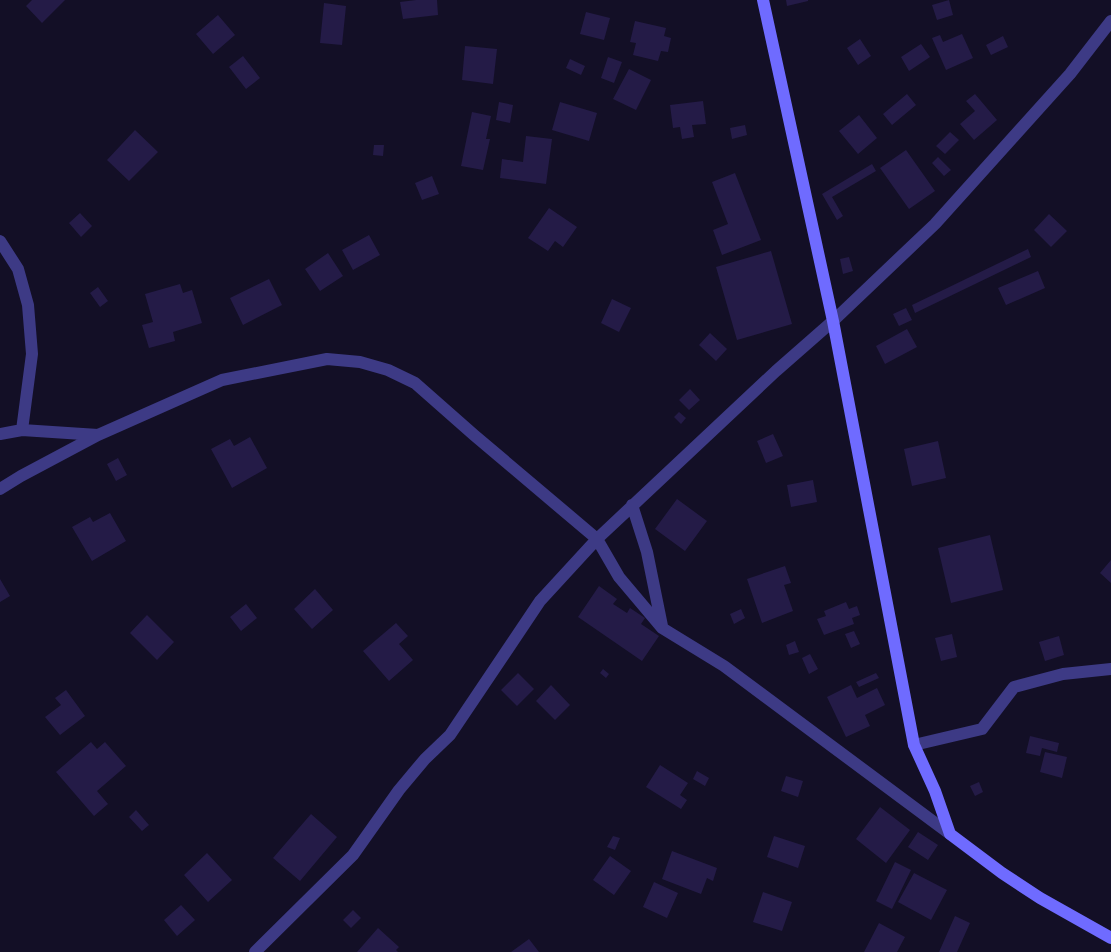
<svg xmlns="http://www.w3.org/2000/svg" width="1111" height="952" viewBox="0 0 1111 952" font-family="Signika,sans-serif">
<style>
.building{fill:#241b47}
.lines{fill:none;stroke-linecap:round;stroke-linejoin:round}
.street{stroke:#3d3a85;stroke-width:12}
.secondary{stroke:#6f6bff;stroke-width:12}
</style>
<rect width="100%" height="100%" fill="#130f26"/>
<!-- building -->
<path class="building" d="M32 0H65L42 23 26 6Z
M416 0H437L438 15 403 19 400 2Z
M786 0H808V1L787 6Z
M949 0 953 15 937 20 932 5Z
M324 3 346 6 342 45 320 43Z
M586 12 610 18 604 40 580 34Z
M218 15 235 35 213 54 196 34Z
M635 21 666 28 664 36 671 38 668 52 661 51 658 61 633 55 636 43 630 42Z
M962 34 973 58 946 70 932 38 940 35 943 42Z
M1003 36 1008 47 991 55 986 45Z
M860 39 871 56 858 65 847 48Z
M921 44 930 57 909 71 901 57Z
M465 46 497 49 493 84 462 80Z
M243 56 260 78 246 89 229 67Z
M608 57 622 62 614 83 601 78Z
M570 59 585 66 581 75 566 68Z
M629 69 651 80 636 110 613 99Z
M907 94 916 105 892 125 883 114Z
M975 94 997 120 974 140 960 124 975 111 966 101Z
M703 101 706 124 692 125 694 137 682 139 680 127 673 128 670 105Z
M499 102 513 105 510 123 496 120Z
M560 102 597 113 589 141 552 130Z
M472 112 491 116 486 139H490L483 170 461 166Z
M859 115 877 138 858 154 839 131Z
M745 125 747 135 732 139 730 128Z
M135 130 158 152 129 181 107 160Z
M950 132 959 140 945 154 936 146Z
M526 136 552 139 546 184 500 178 502 159 523 162Z
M374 145H384L383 156 373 155Z
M906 150 935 191 909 209 880 168Z
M938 157 951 170 944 176 932 163Z
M872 164 876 171 832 197 843 216 837 220 822 194Z
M735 173 761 240 722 255 713 230 728 224 712 182Z
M432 176 439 194 422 200 415 183Z
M549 208 577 227 563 247 555 241 548 251 528 238Z
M80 213 92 226 81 237 69 223Z
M1049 214 1067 231 1051 247 1034 230Z
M369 235 380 255 353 270 342 250Z
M1028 249 1031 257 915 313 912 305Z
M771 251 792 324 737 340 716 267Z
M328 253 343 276 320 291 305 269Z
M849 257 853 271 843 274 840 259Z
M1038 271 1045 288 1006 305 998 288Z
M269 279 282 305 243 325 230 298Z
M180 284 183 293 192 290 202 323 173 332 175 341 149 348 142 325 153 322 145 294Z
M98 287 108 301 100 307 90 293Z
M612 299 631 308 619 332 601 323Z
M906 308 912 320 899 326 893 314Z
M907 329 917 347 885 364 876 346Z
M710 333 727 349 716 361 699 345Z
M690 389 700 400 689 410 679 400Z
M679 412 686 418 681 424 674 417Z
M773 434 783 456 766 463 757 441Z
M250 437 267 468 232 488 211 449 230 439 234 446Z
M938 441 946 478 912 486 904 449Z
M118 458 127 475 116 481 107 464Z
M813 480 817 502 791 507 787 485Z
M677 499 707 521 685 551 655 529Z
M110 513 126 541 92 561 72 527 90 517 93 522Z
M990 535 1003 590 951 603 938 548Z
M1111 560V583L1100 573Z
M785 566 791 583 784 585 793 611 762 623 747 579Z
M0 579 10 596 0 602Z
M599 586 617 599 613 604 627 613 630 608 645 618 641 624 659 636 642 661 578 617Z
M315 589 333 610 312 629 294 609Z
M846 602 849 609 857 606 860 615 852 618 854 624 824 635 817 619 826 616 824 611Z
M246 604 257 618 241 631 230 617Z
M741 609 745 618 734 624 730 614Z
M147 615 174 642 157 660 130 633Z
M396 623 408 636 399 644 413 660 389 681 363 651Z
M854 631 860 644 851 648 845 634Z
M952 634 957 657 941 661 935 638Z
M1059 636 1064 655 1045 661 1039 642Z
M795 641 799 652 789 655 786 645Z
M810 654 818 669 809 674 802 658Z
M603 669 609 674 606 678 600 673Z
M518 673 534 689 517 706 501 690Z
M876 673 879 678 859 687 856 682Z
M551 685 570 705 555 720 536 701Z
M851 685 857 698 877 688 885 705 865 715 870 726 846 737 827 697Z
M66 690 85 716 60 735 45 717 61 705 55 698Z
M1030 736 1059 743 1057 752 1042 748 1040 756 1026 753Z
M91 742 97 749 105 742 126 766 97 791 108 804 94 816 56 772Z
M1045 752 1067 757 1062 778 1040 772Z
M660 765 688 783 680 795 687 800 681 809 646 787Z
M697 771 709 778 705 786 693 779Z
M786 776 803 781 798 797 781 791Z
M979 782 983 792 975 796 970 786Z
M880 807 910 830 886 863 856 839Z
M136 810 149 825 142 831 129 817Z
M311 814 337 837 300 881 273 858Z
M918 832 938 845 928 860 908 847Z
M613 836 620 838 615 850 607 847Z
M774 836 805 846 798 868 767 857Z
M672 851 717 868 713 881 707 878 701 894 662 879Z
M207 853 232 880 208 902 184 875Z
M610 856 631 871 614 895 593 880Z
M895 862 911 870 892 909 876 901Z
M914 873 947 890 931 920 898 902Z
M654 882 678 893 667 918 643 907Z
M763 892 792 902 782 931 753 922Z
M181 905 195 920 177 936 164 920Z
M353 910 361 918 351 928 343 920Z
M955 916 970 923 957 952H939Z
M879 923 905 937 897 952H864Z
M378 928 399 947 396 950 398 952H357Z
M529 939 539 952H511Z"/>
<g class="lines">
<!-- street -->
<path class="street" d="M0 241 18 269 28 305 32 354 22 430
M0 434 22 430 98 435
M0 489 21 476 98 435 222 380 327 359 360 362 388 370 415 383 474 435 597 539 776 371 833 321 935 224 1070 74 1111 21
M632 505 647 552 662 626
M914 745 982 729 1014 687 1063 674 1111 669
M255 952 353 855 399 790 425 759 450 735 540 601 597 539 619 577 662 628 724 666 950 834"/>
<!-- secondary -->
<path class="secondary" d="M763 0 833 321 914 745 935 791 950 834 1002 873 1040 898 1111 938"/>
</g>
</svg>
